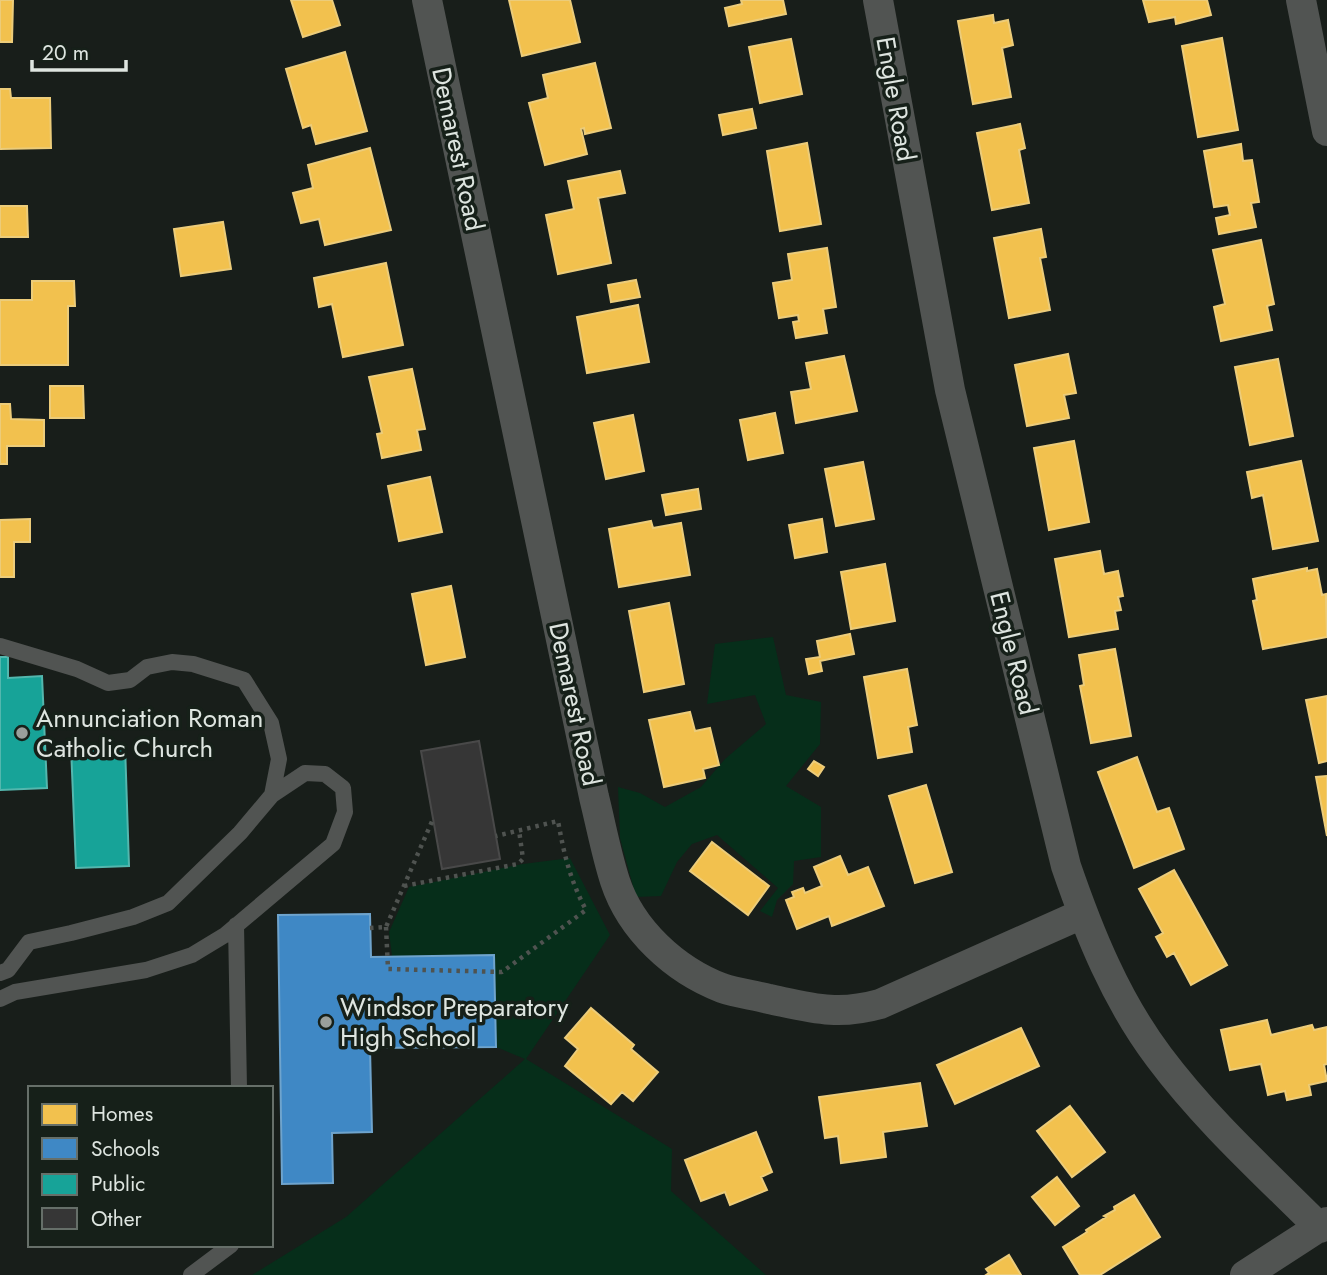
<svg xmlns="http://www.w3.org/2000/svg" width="1327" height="1275" viewBox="0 0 1327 1275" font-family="Jost,sans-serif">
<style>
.green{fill:#062e1a}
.homes{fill:#f2c14e;stroke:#eccc7a;stroke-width:2}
.schools{fill:#3f88c5;stroke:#6fa4cd;stroke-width:2}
.public{fill:#17a398;stroke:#53b7ae;stroke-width:2}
.building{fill:#363636;stroke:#494949;stroke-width:2}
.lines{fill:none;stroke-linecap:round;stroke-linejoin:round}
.path{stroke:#4f5350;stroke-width:4.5;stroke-dasharray:3.5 5;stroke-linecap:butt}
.service{stroke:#515452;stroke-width:16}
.minor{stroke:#515452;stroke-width:30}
.poi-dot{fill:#999f9b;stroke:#162019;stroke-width:2.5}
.labels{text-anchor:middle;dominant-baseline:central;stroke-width:7;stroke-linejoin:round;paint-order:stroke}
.street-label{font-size:26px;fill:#dee5e0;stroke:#162019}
.poi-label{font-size:26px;fill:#dee5e0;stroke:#162019;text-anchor:start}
</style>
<rect width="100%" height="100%" fill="#181e1a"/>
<!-- green -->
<path class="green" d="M773 637 786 695 821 702 820 744 786 786 821 807V857L794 861 793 884 777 900 772 917 760 911 778 888 717 835 692 844 677 862 661 896 636 897 620 838 618 787 640 793 665 807 701 787 725 759 766 724 755 695 707 704 715 644Z
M570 858 610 935 526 1059 672 1149 671 1191 766 1275H252L346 1217 525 1059 496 1047 494 956H392L389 932 409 887 523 864Z"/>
<!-- homes -->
<path class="homes" d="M0 0H13L12 42H0Z
M291 0H332L340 25 303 37Z
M509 0H570L580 42 522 56Z
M741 0H783L786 14 729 26 725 8 742 4Z
M1143 0H1207L1211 15 1176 24 1175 17 1149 22Z
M993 15 994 23 1008 20 1013 45 1002 48 1011 97 973 104 958 21Z
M1222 38 1238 130 1198 137 1182 46Z
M791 39 802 94 760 103 749 47Z
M345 52 367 131 316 144 311 125 303 128 286 69Z
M595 63 611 128 585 134 584 128 581 129 587 154 545 165 529 103 548 98 543 75Z
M0 89H10L11 98H50L51 148 0 149Z
M752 109 756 128 723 135 719 115Z
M1020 124 1025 148 1019 150 1029 203 992 210 977 133Z
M807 143 821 224 780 231 767 151Z
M1241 144 1243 161 1252 160 1259 202 1251 203 1256 227 1219 234 1216 218 1230 215 1228 205 1214 207 1204 151Z
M370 148 391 230 325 245 319 219 301 223 293 193 313 188 308 165Z
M620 171 625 193 598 198 611 263 558 274 546 215 574 209 568 181Z
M0 206H27L28 237H0Z
M223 222 231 269 181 276 174 229Z
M1041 229 1046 257 1040 258 1050 310 1009 318 994 238Z
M1261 240 1274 304 1267 306 1272 330 1221 341 1214 307 1225 304 1213 250Z
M827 248 836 307 823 309 827 333 796 338 793 322 799 321 798 315 779 318 773 283 792 280 788 254Z
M386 263 403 345 343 357 332 304 319 307 314 278Z
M636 280 640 297 611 302 608 285Z
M32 281H74L75 306H68V365H0V300H32Z
M638 305 649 362 587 373 577 317Z
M1068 354 1076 393 1064 395 1069 418 1027 426 1015 365Z
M844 356 857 411 796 423 791 392 811 389 806 363Z
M1278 359 1293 436 1250 445 1235 367Z
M412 369 425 429 417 430 421 450 382 458 377 434 382 433 369 377Z
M50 386H83L84 418H50Z
M0 404H10L11 419 44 420V446H7V464H0Z
M775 413 783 453 748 460 740 420Z
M633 415 644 471 606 479 594 423Z
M1074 441 1089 522 1049 530 1034 448Z
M1301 461 1318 541 1273 549 1263 495 1252 498 1247 472Z
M863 462 874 519 836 526 825 469Z
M430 477 442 532 399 541 388 486Z
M698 489 701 509 666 515 662 495Z
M30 519V542H14V577H0V520Z
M822 519 827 552 795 558 789 525Z
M651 521 653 528 681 523 690 575 619 587 609 529Z
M1100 551 1104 574 1118 571 1123 596 1118 597 1121 610 1115 611 1118 629 1069 637 1055 559Z
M885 564 895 621 851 629 841 572Z
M1307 568V571L1317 569 1322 595 1326 594 1327 637 1263 649 1253 601 1257 600 1253 579Z
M451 586 465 657 426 665 412 594Z
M669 603 684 684 644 692 629 611Z
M850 634 854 654 820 661 822 671 809 674 806 659 820 657 817 641Z
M1115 649 1131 736 1091 743 1080 686 1084 685 1079 655Z
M907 669 917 725 908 727 912 752 878 758 864 677Z
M1327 696V761L1319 763 1306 700Z
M690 712 695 731 710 728 719 765 703 769 705 778 664 787 649 720Z
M1137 757 1157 812 1169 808 1184 849 1134 868 1098 772Z
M814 761 824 767 818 776 808 769Z
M1327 776V836L1316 777Z
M926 785 952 872 915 883 889 796Z
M712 842 769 886 748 915 690 871Z
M840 856 848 875 868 867 884 906 832 926 829 916 797 929 786 900 794 897 792 892 803 888 805 893 822 886 814 867Z
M1174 870 1227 965 1191 985 1174 953 1167 957 1156 937 1163 933 1139 889Z
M591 1008 634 1045 631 1049 658 1072 633 1101 622 1092 611 1104 565 1066 578 1049 565 1038Z
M1267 1020 1271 1035 1312 1025 1314 1030 1327 1027V1064L1324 1065 1327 1081 1309 1085 1311 1095 1287 1100 1285 1091 1268 1095 1261 1064 1230 1070 1221 1030Z
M1021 1028 1039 1066 955 1104 937 1065Z
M920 1083 927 1126 883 1132 886 1157 841 1163 838 1136 825 1138 819 1097Z
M1070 1106 1105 1152 1072 1177 1037 1131Z
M756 1132 772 1172 761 1177 767 1190 730 1205 725 1192 701 1201 685 1160Z
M1057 1177 1079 1206 1055 1225 1032 1197Z
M1134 1195 1160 1237 1100 1275H1080L1063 1247 1087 1232 1086 1230 1106 1217 1104 1216 1115 1210 1114 1207Z
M1009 1255 1021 1275H986L989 1273 986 1269Z"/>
<!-- schools -->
<path class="schools" d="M370 914 371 957 494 955 496 1047 370 1048 372 1132 332 1133 333 1183 282 1184 278 915Z"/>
<!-- public -->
<path class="public" d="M0 657H8V678L42 676 47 788 0 790Z
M125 745 129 866 76 868 71 747Z"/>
<!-- building -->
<path class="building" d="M479 741 500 859 442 869 421 751Z"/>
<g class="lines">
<!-- path -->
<path class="path" d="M404 886 518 864 523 859 519 830
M386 927 388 969 502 972 586 910C570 880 564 854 558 821L496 836
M370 928 386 927 433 819"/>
<!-- service -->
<path class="service" d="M0 646 77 669 108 683 130 680 147 667 172 662 193 664 244 680 271 723 279 759 272 795
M236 925 239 1088
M0 973 8 970 29 942 71 933 133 917 168 903 240 833 272 795 305 773 325 774 343 788 345 812 333 844 225 935 192 955 146 970 15 992 0 999
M191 1275 231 1245"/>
<!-- minor -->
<path class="minor" d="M427 0 594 797C601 825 606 853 615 881 631 930 675 970 722 988 737 993 754 995 769 999 812 1008 837 1016 880 1004L1082 914
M878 0 950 390 1066 866C1089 933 1116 1000 1159 1057 1206 1120 1265 1173 1320 1228
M1301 0 1327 131
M1245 1275 1327 1222"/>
</g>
<!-- markers -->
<g class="poi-dot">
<circle cx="22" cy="733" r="7"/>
<circle cx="326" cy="1022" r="7"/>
</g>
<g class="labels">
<!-- street labels -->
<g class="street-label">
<text transform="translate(896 99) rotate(80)">Engle Road</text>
<text transform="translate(458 149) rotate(78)">Demarest Road</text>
<text transform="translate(1014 653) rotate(76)">Engle Road</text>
<text transform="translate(575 704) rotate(78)">Demarest Road</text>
</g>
<!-- poi labels -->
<g class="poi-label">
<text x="36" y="718">Annunciation Roman<tspan x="36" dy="30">Catholic Church</tspan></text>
<text x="340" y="1007">Windsor Preparatory<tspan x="340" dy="30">High School</tspan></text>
</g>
</g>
<!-- legend -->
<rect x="28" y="1086" width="245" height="161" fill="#162019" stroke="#666f69" stroke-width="2"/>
<rect x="42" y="1104" width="35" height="21" fill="#f2c14e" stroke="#666f69" stroke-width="2"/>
<text x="91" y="1121" font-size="21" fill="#dee5e0">Homes</text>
<rect x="42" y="1138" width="35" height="21" fill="#3f88c5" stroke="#666f69" stroke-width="2"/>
<text x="91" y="1156" font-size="21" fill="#dee5e0">Schools</text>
<rect x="42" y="1174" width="35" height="21" fill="#17a398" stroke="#666f69" stroke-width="2"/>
<text x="91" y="1191" font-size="21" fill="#dee5e0">Public</text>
<rect x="42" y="1208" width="35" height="21" fill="#363636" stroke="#666f69" stroke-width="2"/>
<text x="91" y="1226" font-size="21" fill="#dee5e0">Other</text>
<!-- scale -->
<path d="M32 60v10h94v-10" fill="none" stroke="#dee5e0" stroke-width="3.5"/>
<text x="42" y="60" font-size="21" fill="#dee5e0" stroke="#162019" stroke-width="5" paint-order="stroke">20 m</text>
</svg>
